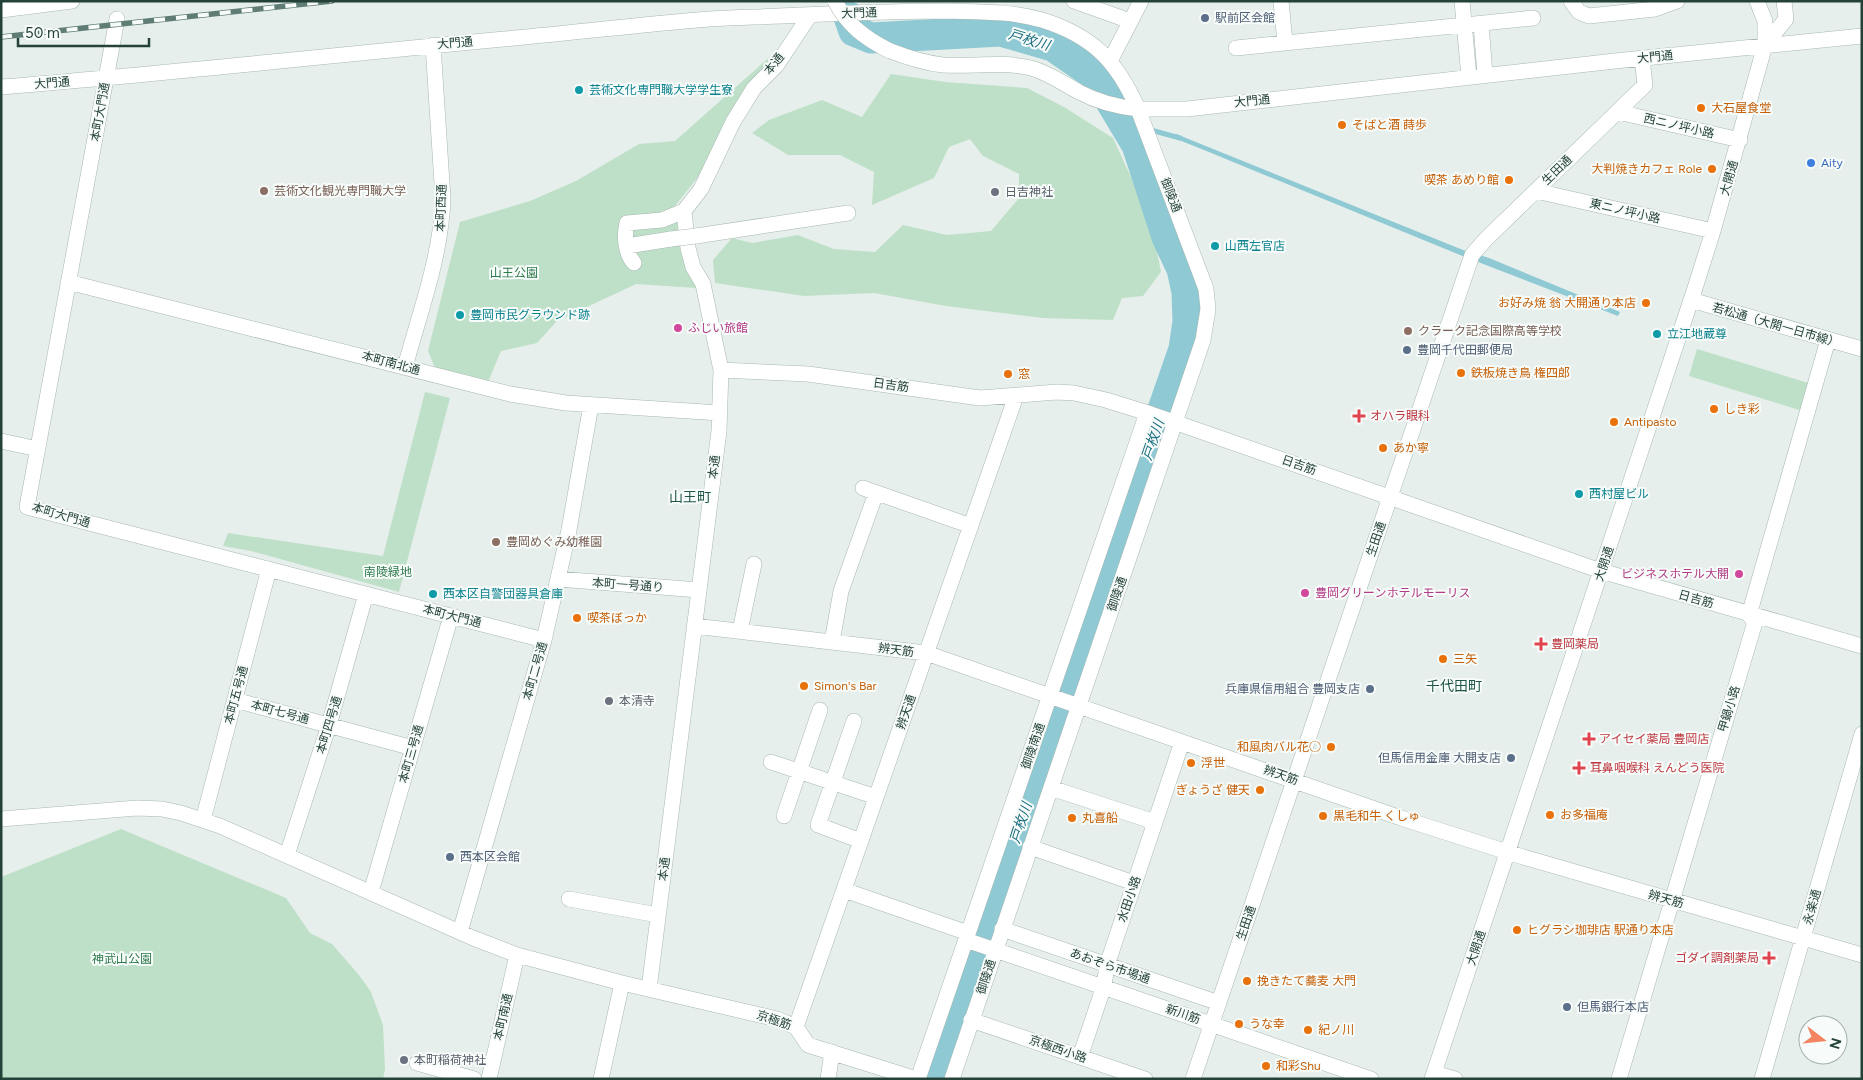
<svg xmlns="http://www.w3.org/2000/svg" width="1863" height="1080" viewBox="0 0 1863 1080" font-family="Figtree,'Noto Sans JP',sans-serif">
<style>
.green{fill:#bfe0c8}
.water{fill:#8ec9d4}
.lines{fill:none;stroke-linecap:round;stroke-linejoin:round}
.stream{stroke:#8ec9d4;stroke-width:5}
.river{stroke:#8ec9d4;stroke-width:31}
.minor-casing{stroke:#a8b8b2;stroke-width:16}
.minor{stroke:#fff;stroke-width:15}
.rail-casing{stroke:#5f7d75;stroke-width:5.5}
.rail{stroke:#f7fbf9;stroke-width:4;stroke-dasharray:11;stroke-linecap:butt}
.minor-bridge-casing{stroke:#a8b8b2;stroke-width:16;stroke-linecap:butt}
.minor-bridge{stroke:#fff;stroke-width:15}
.service-dot{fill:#5c6f8a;stroke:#f7fbf9;stroke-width:2}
.culture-dot{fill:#0f9aa8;stroke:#f7fbf9;stroke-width:2}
.food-dot{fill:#e8710a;stroke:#f7fbf9;stroke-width:2}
.shop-dot{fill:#3f7fe0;stroke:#f7fbf9;stroke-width:2}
.education-dot{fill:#8d6e63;stroke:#f7fbf9;stroke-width:2}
.worship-dot{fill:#6b7280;stroke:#f7fbf9;stroke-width:2}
.hotel-dot{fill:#d1479c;stroke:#f7fbf9;stroke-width:2}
.health-dot{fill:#e0444e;stroke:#f7fbf9;stroke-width:2}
.labels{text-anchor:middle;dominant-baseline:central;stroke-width:4;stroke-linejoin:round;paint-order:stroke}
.street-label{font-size:12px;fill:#24423a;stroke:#f7fbf9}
.service-label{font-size:12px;fill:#4e5e75;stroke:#f7fbf9;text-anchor:start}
.culture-label{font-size:12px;fill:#0d838f;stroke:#f7fbf9;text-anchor:start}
.food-label{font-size:12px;fill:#c56008;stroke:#f7fbf9;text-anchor:start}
.shop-label{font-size:12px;fill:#366cbe;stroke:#f7fbf9;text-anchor:start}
.education-label{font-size:12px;fill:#785e54;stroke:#f7fbf9;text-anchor:start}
.worship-label{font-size:12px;fill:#5b616d;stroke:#f7fbf9;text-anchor:start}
.park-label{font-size:12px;fill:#2d7a4b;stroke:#f7fbf9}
.hotel-label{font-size:12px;fill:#b23c85;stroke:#f7fbf9;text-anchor:start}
.health-label{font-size:12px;fill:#be3a42;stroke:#f7fbf9;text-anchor:start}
.water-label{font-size:14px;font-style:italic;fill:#1c6f80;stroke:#f7fbf9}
.neighbourhood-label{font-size:14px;fill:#1f5548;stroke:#f7fbf9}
</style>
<rect width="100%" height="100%" fill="#e6efeb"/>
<!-- green -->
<path class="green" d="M781 47 702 172 675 206 681 253 696 288 636 284 557 321 537 343 501 351 488 382 435 368 428 351 460 222 530 201 576 181 639 144 675 141Z
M891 74 945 82 1027 88 1064 107 1113 138 1151 221 1161 272 1143 296 1122 298 1113 320 1043 318 946 306 874 293 804 296 715 283 713 260 732 238 752 243 798 235 834 249 875 252 903 225 947 235 991 231 1019 198V174L983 156 970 139 949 147 934 178 872 205 874 172 840 155H788L752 133 769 120 822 100 862 117Z
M1697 349 1815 385 1806 412 1689 376Z
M425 392 450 398 399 592 251 551 223 546 228 533 383 556Z
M121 829 286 898 310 933 332 944 359 975 371 992 383 1025 385 1069 383 1079H1V877Z"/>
<!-- water -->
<path class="water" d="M1176 134 1463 250 1489 258 1620 312 1618 316 1460 255 1204 150 1174 138Z"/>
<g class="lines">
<!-- stream -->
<path class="stream" d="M1125 123 1180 138"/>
<!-- river -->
<path class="river" d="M849 17 854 31 871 38 1001 31 1053 46 1095 75 1137 145 1167 237 1182 269 1187 292 1188 322 1184 349 1055 721 936 1079"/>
<!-- minor casing -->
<g class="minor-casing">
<path id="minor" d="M1074 1 1130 21
M1281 1 1285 43
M1462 1 1469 77
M1571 1 1579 12 1589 16 1655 9 1677 1
M1 10 72 1
M117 19 27 507 544 640
M1481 24 1485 75
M1765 45 1786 19 1784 1
M1236 48 1533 18
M888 50C906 57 924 63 943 65 973 67 1002 61 1031 68 1049 73 1064 84 1079 92 1098 102 1117 107 1138 109L1206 289 1208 309 1203 340 952 1079
M1110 61 1141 1
M1 87C173 73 344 54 515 38 580 32 645 24 710 19 740 17 770 17 799 15 849 13 898 11 948 11 979 12 1011 11 1042 20 1093 36 1117 61 1138 109H1187L1615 61 1862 36
M1618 112 1740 140
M1536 191 1713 231
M696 236 848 213
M627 246 671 239
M634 263C625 253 624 236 627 223L662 220 684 211
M68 282 510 394 566 403 720 413
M1691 300 1862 349
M405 367C420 312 441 256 443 199L433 45
M721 370 808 374 980 398 1057 392 1074 393 1106 400 1151 414 1601 571 1862 646
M1 441 38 449
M863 488 971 526
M558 579 699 590
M694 626 926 653 1401 818 1523 857 1862 955
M740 631 754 564
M832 642 841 591 876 493
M235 700 413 748
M854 721 818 825 861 841
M771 762 876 797
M1051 788 1155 822
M784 816 820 710
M1 819 137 808 162 809 181 813 220 826 473 938 517 955 622 983 777 1019 796 1027 808 1045 916 1079
M203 820 269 569
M1030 847 1134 883
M287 855 329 725 366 594
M844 890 968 933
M371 892 451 616
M569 899 658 915
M1002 929 1219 1003
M460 932 544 640 569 530 591 405
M966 940 1371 1079
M649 989 719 431 721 370 703 284 693 267 688 248 684 211 701 189 733 122 754 88 776 66 810 15
M971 1020 1145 1079
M796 1027 1016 396
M1080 1057 1104 986 1107 965 1182 742
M417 1063 474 1079
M1434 1073 1455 1079
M489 1079 517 955
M601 1079 622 983
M828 1079 832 1052
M918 1079 1147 413
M1193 1079 1472 255 1486 239 1645 85 1642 58
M1432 1079 1695 288 1713 231 1765 45V21L1757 1
M1619 1079 1755 622 1749 615 1828 340
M1762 1079 1862 734"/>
</g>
<!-- minor -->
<use href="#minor" class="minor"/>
<!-- rail casing -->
<g class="rail-casing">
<path id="rail" d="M1 37 332 1"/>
</g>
<!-- rail -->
<use href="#rail" class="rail"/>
<!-- minor-bridge casing -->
<g class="minor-bridge-casing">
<path id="minor-bridge" d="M835 1C847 25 865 38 888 50
M671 239 696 236"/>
</g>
<!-- minor-bridge -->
<use href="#minor-bridge" class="minor-bridge"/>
</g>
<!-- markers -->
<g class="service-dot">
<circle cx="1205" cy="18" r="5"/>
<circle cx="1407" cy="350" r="5"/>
<circle cx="1370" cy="689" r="5"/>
<circle cx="1511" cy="758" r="5"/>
<circle cx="450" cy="857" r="5"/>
<circle cx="1567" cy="1007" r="5"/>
</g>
<g class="culture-dot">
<circle cx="579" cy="90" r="5"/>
<circle cx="1215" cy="246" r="5"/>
<circle cx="460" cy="315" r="5"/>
<circle cx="1657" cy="334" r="5"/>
<circle cx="1579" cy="494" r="5"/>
<circle cx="433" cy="594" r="5"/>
</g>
<g class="food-dot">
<circle cx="1701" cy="108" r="5"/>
<circle cx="1342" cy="125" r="5"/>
<circle cx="1712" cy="169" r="5"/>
<circle cx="1509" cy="180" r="5"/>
<circle cx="1646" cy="303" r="5"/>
<circle cx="1461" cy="373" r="5"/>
<circle cx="1008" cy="374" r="5"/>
<circle cx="1714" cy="409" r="5"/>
<circle cx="1614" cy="422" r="5"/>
<circle cx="1383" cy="448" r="5"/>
<circle cx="577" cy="618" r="5"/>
<circle cx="1443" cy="659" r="5"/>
<circle cx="804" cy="686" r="5"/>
<circle cx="1331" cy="747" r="5"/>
<circle cx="1191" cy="763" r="5"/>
<circle cx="1260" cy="790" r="5"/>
<circle cx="1550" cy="815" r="5"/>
<circle cx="1323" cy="816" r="5"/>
<circle cx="1072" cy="818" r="5"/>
<circle cx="1517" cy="930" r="5"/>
<circle cx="1247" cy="981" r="5"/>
<circle cx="1239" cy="1024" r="5"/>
<circle cx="1308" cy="1030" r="5"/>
<circle cx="1266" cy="1066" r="5"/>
</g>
<circle class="shop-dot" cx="1811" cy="163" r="5"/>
<g class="education-dot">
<circle cx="264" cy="191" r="5"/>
<circle cx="1408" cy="331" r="5"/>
<circle cx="496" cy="542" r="5"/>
</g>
<g class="worship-dot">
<circle cx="995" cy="192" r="5"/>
<circle cx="609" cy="701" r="5"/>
<circle cx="404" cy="1060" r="5"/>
</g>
<g class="hotel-dot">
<circle cx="678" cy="328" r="5"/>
<circle cx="1739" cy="574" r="5"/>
<circle cx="1305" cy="593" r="5"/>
</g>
<g class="health-dot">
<path d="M1356.5 408.5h5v5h5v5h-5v5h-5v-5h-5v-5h5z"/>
<path d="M1538.5 636.5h5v5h5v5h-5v5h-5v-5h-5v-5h5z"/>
<path d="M1586.5 731.5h5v5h5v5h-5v5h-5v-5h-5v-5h5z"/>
<path d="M1576.5 760.5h5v5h5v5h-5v5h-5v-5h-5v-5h5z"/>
<path d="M1766.5 950.5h5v5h5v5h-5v5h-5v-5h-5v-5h5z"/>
</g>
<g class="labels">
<!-- street labels -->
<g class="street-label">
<text transform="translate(859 13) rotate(-2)">大門通</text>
<text transform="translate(455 43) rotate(-5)">大門通</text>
<text transform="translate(1655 57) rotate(-6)">大門通</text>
<text transform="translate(774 64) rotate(-51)">本通</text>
<text transform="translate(52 83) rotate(-5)">大門通</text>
<text transform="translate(1252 101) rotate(-6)">大門通</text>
<text transform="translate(100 112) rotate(-80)">本町大門通</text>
<text transform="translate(1679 126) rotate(13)">西ニノ坪小路</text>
<text transform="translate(1557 170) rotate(-44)">生田通</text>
<text transform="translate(1729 178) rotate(-74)">大開通</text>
<text transform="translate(1171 195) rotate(69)">御陵通</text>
<text transform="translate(441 208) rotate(-88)">本町西通</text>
<text transform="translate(1625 211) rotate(13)">東ニノ坪小路</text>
<text transform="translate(1776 325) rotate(16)">若松通（大開一日市線）</text>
<text transform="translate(391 363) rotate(15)">本町南北通</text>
<text transform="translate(891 385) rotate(8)">日吉筋</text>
<text transform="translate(1299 465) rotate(19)">日吉筋</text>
<text transform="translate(714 467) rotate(-83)">本通</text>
<text transform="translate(61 515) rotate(16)">本町大門通</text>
<text transform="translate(1376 539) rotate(-71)">生田通</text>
<text transform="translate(1604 564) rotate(-72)">大開通</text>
<text transform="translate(628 585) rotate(4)">本町一号通り</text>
<text transform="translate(1117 594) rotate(-71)">御陵通</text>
<text transform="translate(1696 599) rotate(16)">日吉筋</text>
<text transform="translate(452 616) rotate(14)">本町大門通</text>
<text transform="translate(896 650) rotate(7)">辨天筋</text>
<text transform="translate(535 671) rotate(-74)">本町二号通</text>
<text transform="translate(236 695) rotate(-75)">本町五号通</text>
<text transform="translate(1729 709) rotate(-73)">甲鍋小路</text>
<text transform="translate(280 712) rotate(15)">本町七号通</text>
<text transform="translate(906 712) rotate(-71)">辨天通</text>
<text transform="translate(329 725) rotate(-73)">本町四号通</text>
<text transform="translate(1033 746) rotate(-71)">御陵南通</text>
<text transform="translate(411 754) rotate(-74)">本町三号通</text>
<text transform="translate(1281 775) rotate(19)">辨天筋</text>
<text transform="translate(664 869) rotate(-83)">本通</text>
<text transform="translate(1129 899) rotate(-71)">水田小路</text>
<text transform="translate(1666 899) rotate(16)">辨天筋</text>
<text transform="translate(1812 907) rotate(-74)">永楽通</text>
<text transform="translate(1246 923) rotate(-71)">生田通</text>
<text transform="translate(1476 948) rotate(-72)">大開通</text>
<text transform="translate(1110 966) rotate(19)">あおぞら市場通</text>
<text transform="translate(986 977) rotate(-72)">御陵通</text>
<text transform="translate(1183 1014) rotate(19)">新川筋</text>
<text transform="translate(503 1017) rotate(-77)">本町南通</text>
<text transform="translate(774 1020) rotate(18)">京極筋</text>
<text transform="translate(1058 1049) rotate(19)">京極西小路</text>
</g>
<!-- service labels -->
<g class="service-label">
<text x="1215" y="18">駅前区会館</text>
<text x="1417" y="350">豊岡千代田郵便局</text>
<text x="1360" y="689" text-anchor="end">兵庫県信用組合 豊岡支店</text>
<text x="1501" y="758" text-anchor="end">但馬信用金庫 大開支店</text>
<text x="460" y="857">西本区会館</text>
<text x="1577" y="1007">但馬銀行本店</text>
</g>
<!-- culture labels -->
<g class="culture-label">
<text x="589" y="90">芸術文化専門職大学学生寮</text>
<text x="1225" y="246">山西左官店</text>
<text x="470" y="315">豊岡市民グラウンド跡</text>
<text x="1667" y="334">立江地蔵尊</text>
<text x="1589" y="494">西村屋ビル</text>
<text x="443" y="594">西本区自警団器具倉庫</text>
</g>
<!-- food labels -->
<g class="food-label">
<text x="1711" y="108">大石屋食堂</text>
<text x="1352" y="125">そばと酒 蒔歩</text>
<text x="1702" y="169" text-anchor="end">大判焼きカフェ Role</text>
<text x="1499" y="180" text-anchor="end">喫茶 あめり館</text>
<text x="1636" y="303" text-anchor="end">お好み焼 翁 大開通り本店</text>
<text x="1471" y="373">鉄板焼き鳥 権四郎</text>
<text x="1018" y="374">窓</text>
<text x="1724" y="409">しき彩</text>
<text x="1624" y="422">Antipasto</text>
<text x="1393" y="448">あか寧</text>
<text x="587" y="618">喫茶ぼっか</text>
<text x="1453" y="659">三矢</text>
<text x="814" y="686">Simon's Bar</text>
<text x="1321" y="747" text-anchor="end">和風肉バル花○</text>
<text x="1201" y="763">浮世</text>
<text x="1250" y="790" text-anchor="end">ぎょうざ 健天</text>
<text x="1560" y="815">お多福庵</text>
<text x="1333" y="816">黒毛和牛 くしゅ</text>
<text x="1082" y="818">丸喜船</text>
<text x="1527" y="930">ヒグラシ珈琲店 駅通り本店</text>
<text x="1257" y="981">挽きたて蕎麦 大門</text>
<text x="1249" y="1024">うな幸</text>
<text x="1318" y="1030">紀ノ川</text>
<text x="1276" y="1066">和彩Shu</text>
</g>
<!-- shop labels -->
<g class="shop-label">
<text x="1821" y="163">Aity</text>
</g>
<!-- education labels -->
<g class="education-label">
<text x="274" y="191">芸術文化観光専門職大学</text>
<text x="1418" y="331">クラーク記念国際高等学校</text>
<text x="506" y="542">豊岡めぐみ幼稚園</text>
</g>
<!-- worship labels -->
<g class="worship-label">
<text x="1005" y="192">日吉神社</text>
<text x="619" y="701">本清寺</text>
<text x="414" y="1060">本町稲荷神社</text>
</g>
<!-- park labels -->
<g class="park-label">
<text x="514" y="273">山王公園</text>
<text x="388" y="572">南陵緑地</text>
<text x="122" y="959">神武山公園</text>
</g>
<!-- hotel labels -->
<g class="hotel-label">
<text x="688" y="328">ふじい旅館</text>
<text x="1729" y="574" text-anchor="end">ビジネスホテル大開</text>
<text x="1315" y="593">豊岡グリーンホテルモーリス</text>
</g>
<!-- health labels -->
<g class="health-label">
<text x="1370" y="416">オハラ眼科</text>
<text x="1551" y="644">豊岡薬局</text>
<text x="1599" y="739">アイセイ薬局 豊岡店</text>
<text x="1590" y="768">耳鼻咽喉科 えんどう医院</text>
<text x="1759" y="958" text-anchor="end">ゴダイ調剤薬局</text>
</g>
<!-- water labels -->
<g class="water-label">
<text transform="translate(1029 40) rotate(17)">戸枚川</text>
<text transform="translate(1153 440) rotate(-71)">戸枚川</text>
<text transform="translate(1021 823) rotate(-72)">戸枚川</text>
</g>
<!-- neighbourhood labels -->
<g class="neighbourhood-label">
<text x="690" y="497">山王町</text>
<text x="1454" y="686">千代田町</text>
</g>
</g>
<!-- border -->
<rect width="1863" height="1080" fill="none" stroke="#24423a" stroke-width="5"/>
<!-- north arrow -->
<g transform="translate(1823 1040) rotate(106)"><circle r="24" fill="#f7fbf9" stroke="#a3b1ad"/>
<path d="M0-4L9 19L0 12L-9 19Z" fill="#f4845f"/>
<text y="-8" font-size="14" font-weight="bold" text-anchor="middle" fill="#24423a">N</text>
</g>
<!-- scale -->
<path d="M18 38v8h131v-8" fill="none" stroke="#24423a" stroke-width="2.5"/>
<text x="25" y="38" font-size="15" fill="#24423a" stroke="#f7fbf9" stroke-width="4" paint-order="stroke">50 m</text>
</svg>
